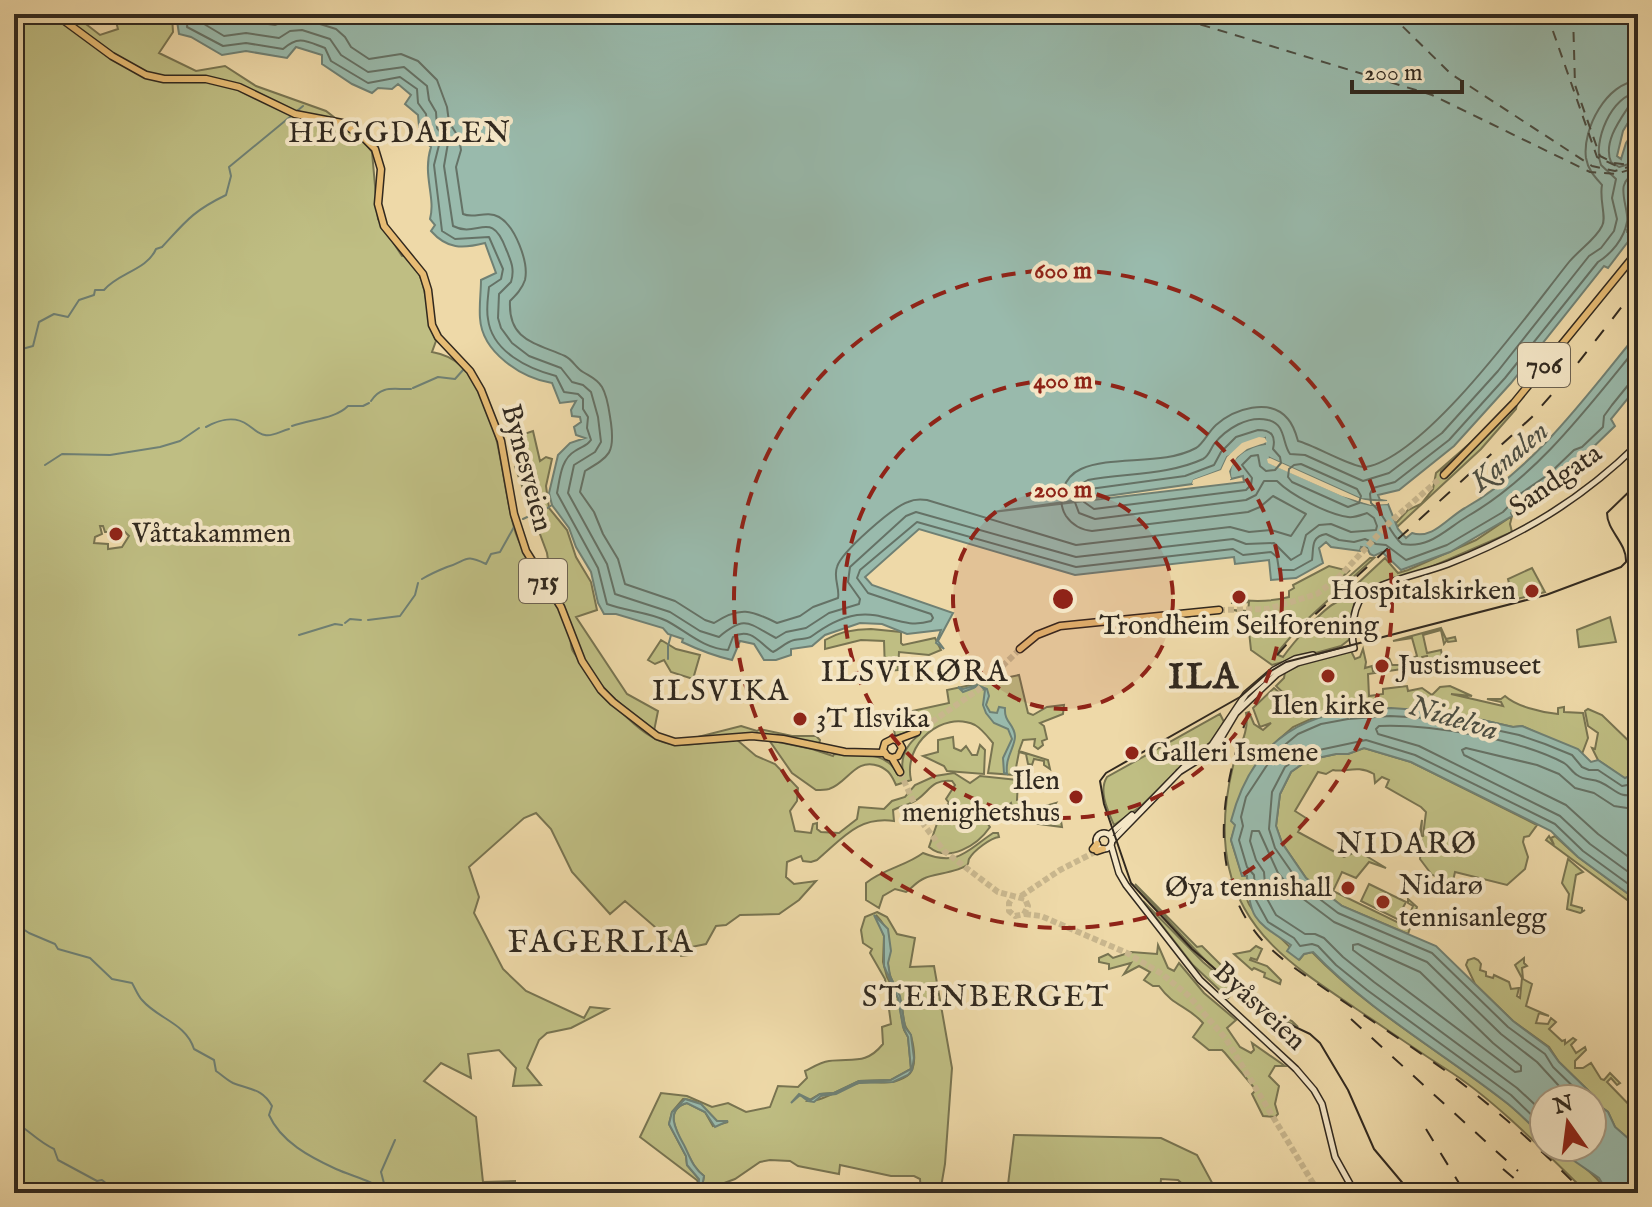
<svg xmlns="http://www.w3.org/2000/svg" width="1652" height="1207" viewBox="0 0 1652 1207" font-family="'IM FELL English',serif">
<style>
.green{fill:#bfbe83;stroke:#787451;stroke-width:2;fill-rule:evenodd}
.water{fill:#99baac;stroke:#6f8074;stroke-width:2;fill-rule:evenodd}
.pier{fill:#eed9a8}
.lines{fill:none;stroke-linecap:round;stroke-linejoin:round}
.shore{stroke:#657266;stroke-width:2}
.stream{stroke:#6f8074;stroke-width:2}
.ferry{stroke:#4b4d42;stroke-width:2;stroke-dasharray:10 8;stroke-linecap:butt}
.trunk-tunnel{stroke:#c8b68d;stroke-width:6;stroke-dasharray:6 3;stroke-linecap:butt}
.secondary-casing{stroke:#31291f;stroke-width:8}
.primary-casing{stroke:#31291f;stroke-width:9}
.trunk-casing{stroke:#31291f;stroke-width:9}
.secondary{stroke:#f4e6c6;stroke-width:5}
.primary{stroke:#e7bc74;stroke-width:6}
.trunk{stroke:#e7bc74;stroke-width:6}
.tram{stroke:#31291f;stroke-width:2}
.rail{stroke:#31291f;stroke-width:2;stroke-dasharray:14 14;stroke-linecap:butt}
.ring{fill:none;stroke:#8f2418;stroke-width:4;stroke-dasharray:14 10}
.poi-dot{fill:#8f2418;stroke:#f4e6c6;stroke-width:3}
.labels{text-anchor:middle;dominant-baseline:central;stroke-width:8;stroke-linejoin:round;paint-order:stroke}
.shield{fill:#f4e6c6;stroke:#6c6251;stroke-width:2}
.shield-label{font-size:26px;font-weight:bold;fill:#31291f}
.street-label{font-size:28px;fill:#31291f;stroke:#f4e6c6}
.poi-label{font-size:28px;fill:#31291f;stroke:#f4e6c6;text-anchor:start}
.neighbourhood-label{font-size:30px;letter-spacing:2px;fill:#31291f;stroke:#f4e6c6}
.water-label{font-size:30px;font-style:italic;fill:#4b4d42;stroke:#f4e6c6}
.quarter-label{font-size:32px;letter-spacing:2px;fill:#31291f;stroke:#f4e6c6}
.district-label{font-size:36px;font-weight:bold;letter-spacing:2px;fill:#31291f;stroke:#f4e6c6}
.centre{fill:#8f2418;stroke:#f4e6c6;stroke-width:4}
.ring-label{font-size:24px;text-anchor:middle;font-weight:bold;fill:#8f2418;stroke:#f4e6c6;stroke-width:8;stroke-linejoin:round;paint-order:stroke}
</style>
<rect width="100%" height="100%" fill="#eed9a8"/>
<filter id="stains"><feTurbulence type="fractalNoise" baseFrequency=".0025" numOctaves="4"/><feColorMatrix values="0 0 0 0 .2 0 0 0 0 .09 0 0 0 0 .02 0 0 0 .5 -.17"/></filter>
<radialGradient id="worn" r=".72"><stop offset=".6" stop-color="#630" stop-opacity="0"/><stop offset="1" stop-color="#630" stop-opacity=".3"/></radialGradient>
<!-- green -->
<path class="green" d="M14 14H73L100 35 118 29 114 14H169L172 16 173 32 159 53 196 71 225 66 256 86 326 111 362 139 372 152 378 219 402 256 407 255C431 283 423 310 436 341L432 352C502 363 498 482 516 534 526 561 544 582 558 607 563 616 567 626 570 635 571 641 570 648 574 653 592 679 632 732 663 742 686 749 712 740 736 739L756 756 775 764 798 788 797 801 790 811 795 831 811 833 813 824 817 823V829L821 832 839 833 857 819 859 807 884 809 892 801 905 797 915 785 935 776 954 773 970 783 980 776 1018 780 1017 800 1028 802V811L1056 803 1052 809H1045L1044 820 1056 823 1061 821 1062 827 1024 822 1017 818 1021 807H1012L1011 803 1005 808 1007 814 1000 812 990 817 987 823 990 827C977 846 948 863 929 847L941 812 949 803 946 799 955 785 952 781C933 779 930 790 918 799 910 805 901 806 893 810L894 821C858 816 842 839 817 860L811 862 803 861 801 856 787 862 786 877 794 884 816 881 799 900 779 914 740 915 726 925 716 926 706 944 691 947 688 955 681 956 677 946 625 901 610 914 572 872 551 829 536 813 524 818 469 867 479 897 474 913 503 969 526 991 584 1018 590 1007 608 1009 571 1028 547 1033 539 1040 527 1068 541 1085 513 1086 516 1068 499 1050 468 1054 471 1078 441 1063 424 1081 476 1117 483 1182 515 1181V1193H14ZM100 526H103L105 532H114L121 528 129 536 122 547 108 549V544L94 543 95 537 102 534Z
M1517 403 1516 409 1481 449 1397 527 1396 523 1408 510 1421 504 1433 489 1436 473 1484 431 1441 471V475L1447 477Z
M533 431 540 461 546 457 552 459 546 486 549 508 567 530 576 557 591 582 597 610 576 617 627 694 658 711 654 731C625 708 597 688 581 655 571 634 567 612 554 592H563L551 580 547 553 515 467 521 463 512 438Z
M1512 516 1510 524 1512 532 1431 567 1366 589 1354 604 1350 639 1341 646 1272 665 1251 650 1247 613 1233 610 1248 611 1249 602 1232 603 1233 590 1234 599C1253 602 1270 602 1289 597V591L1294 588 1293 585 1329 566 1349 571 1332 586 1335 589 1370 558H1374L1300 626 1276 654 1283 657C1293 643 1322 609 1337 602 1345 598 1348 597 1357 589L1355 586 1385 558 1398 573 1408 570 1476 540Z
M1532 568 1545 592 1513 600 1508 579Z
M1610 617 1616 642 1579 647 1577 630Z
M1441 628 1446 639 1455 637 1456 641 1448 642 1447 640 1444 644 1441 630 1423 635 1427 653 1441 650 1443 661 1428 662 1427 656 1422 657 1423 668 1427 671 1405 670 1403 662 1405 670 1415 667 1413 658 1417 656 1412 638 1393 641Z
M871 629 901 632V643L903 645 935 638 941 650 929 655 899 652 898 670 885 671 884 641 861 640 825 649V640C839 632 855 629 871 629Z
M661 640 676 649 700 655 693 679 671 672 664 660 655 664 648 660Z
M1363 649 1366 662 1365 668 1372 666 1373 671 1389 668V658L1392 665H1399L1402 669 1368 674 1369 696 1383 694V689L1407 686 1408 691 1422 688 1432 695 1440 687 1450 686 1472 696 1451 694 1503 706 1501 702 1487 699H1501L1505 696C1516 706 1539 712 1558 714V708L1564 707V712L1583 713 1588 738 1582 754 1522 726 1513 727 1447 712 1404 709H1384L1311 719 1293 727 1269 748 1253 769 1231 840 1242 875 1247 876C1247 883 1245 895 1248 902 1254 918 1289 942 1300 959L1304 954 1312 952C1368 1010 1440 1051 1503 1100 1518 1111 1531 1125 1544 1138V1147C1564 1147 1598 1176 1608 1193H1587C1546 1153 1494 1099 1446 1069 1415 1049 1385 1028 1355 1008 1301 971 1244 937 1229 868 1221 834 1225 799 1233 766 1238 750 1250 730 1246 713L1249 712 1254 724 1263 730 1271 723 1260 727 1253 708 1274 688 1287 699 1286 709 1288 710 1293 702 1276 686 1284 678 1285 672 1304 663 1351 651 1355 659 1360 657Z
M1019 675 1028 713 1033 715 1047 707 1064 705 1063 714 1040 723 1044 726 1047 739 1042 741 1043 745 1038 749 1034 746 1035 739 1023 740 1019 751 1048 760 1050 769 1044 765V761L1034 759 1032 765 1028 764 1026 754 1019 752 1015 773H1030L1029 776 988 773 993 743C988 737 982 729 975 725 942 710 903 744 911 780L896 785C892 776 889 770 879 766 855 757 848 783 829 789 825 790 820 790 816 790L792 773 769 740 812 749 833 756 834 754C859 756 886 749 898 775L903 773C900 757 906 745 919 735L916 730 895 736 894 729 913 723 905 721 903 713 949 703 947 690Z
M1588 709 1602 715 1638 750V768L1634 772 1638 777 1634 774 1625 779 1598 760 1592 748 1595 749 1598 733 1588 726 1585 711Z
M1220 714 1224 722 1209 747 1186 763 1140 807 1114 825C1108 811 1098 791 1107 777Z
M741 726 757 731 760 729 792 736H816L820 740 819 744 753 733 694 738Z
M953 737 954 748 961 751 966 746 972 755H977L980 745 985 750 984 774 947 771 944 766 923 756 938 752V740Z
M1364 748 1411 762 1537 825 1529 836 1524 837 1523 842 1528 857 1525 869 1507 885 1455 872 1453 881 1432 875 1420 859 1422 840 1419 838 1422 820 1421 836H1423L1426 812 1421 807 1386 787 1389 780 1382 777 1375 783 1374 774C1357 764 1345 773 1333 770L1326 774 1318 772 1295 811 1306 818 1298 832 1344 857 1358 851 1386 868 1369 862 1356 878 1342 872 1333 891 1405 926 1413 906 1408 903V899L1417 907 1408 934 1342 906 1306 878 1282 843 1276 826 1280 794 1291 772 1308 760 1336 754H1348Z
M993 833H998L999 837C991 838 974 850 969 859 968 861 969 864 967 865 959 872 933 874 925 878 916 882 913 887 906 892L895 889 883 896 879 908 866 900V883C883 869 906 866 923 853 958 867 966 851 993 833Z
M1549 836 1554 845 1551 838 1555 836 1578 857 1638 901V908L1546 840Z
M1568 859 1583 872 1576 875 1571 905 1582 908V912L1585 910 1580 913 1567 909 1569 894 1562 883Z
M1135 884 1197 947 1202 946 1230 974 1249 987V991L1280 1016 1292 1021 1298 1027C1231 998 1183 936 1135 884Z
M1369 884 1406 902 1397 919 1361 901Z
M1143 901 1203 962 1236 990 1228 998 1193 965Z
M877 912 887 917 897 934 915 938 910 967 934 966 952 1068 945 1164 940 1193H921L920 1179 914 1176H891L840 1165 839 1174 798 1166 790 1161 770 1160 760 1162 735 1179 716 1186 712 1193H701L704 1176C693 1168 690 1157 683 1145 676 1130 664 1110 687 1103L705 1112 713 1126 728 1122 717 1121C706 1110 700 1100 683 1099L672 1112 669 1124 686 1156 687 1165 699 1179 698 1193H691L698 1181 640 1137 661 1093 687 1096 712 1107 728 1103 746 1112 770 1107 778 1086 798 1087 807 1078 805 1071C813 1067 821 1062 829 1061 853 1058 866 1065 883 1044L882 1027 891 1024 885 979 870 953 872 949 863 943 861 930 865 917ZM876 915C901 942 881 953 891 978 895 987 900 996 902 1007 903 1012 903 1019 905 1025 906 1029 910 1032 911 1036 914 1047 918 1069 907 1076 889 1088 875 1079 859 1083 844 1086 823 1102 808 1101L820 1094 834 1093 859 1081 891 1080 911 1069 908 1037 904 1030 898 998 887 977 883 962 884 936Z
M1158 945 1168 968 1174 971 1179 963 1204 993 1236 1020 1227 1028 1240 1047 1251 1053 1254 1050 1252 1043 1285 1066H1275L1269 1076 1279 1086 1275 1104 1278 1114 1275 1117 1263 1116 1252 1094 1256 1090 1225 1053 1222 1050H1209L1193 1037 1203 1023C1187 1005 1174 1007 1159 986H1153L1144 980 1150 972 1139 966 1124 974 1131 963 1109 969V964L1099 962V958L1108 954 1113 958 1131 952 1157 954Z
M1256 946 1262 949 1257 960 1251 958 1250 960 1267 966 1281 980 1280 984 1264 977 1265 973 1254 968 1252 970 1234 954 1250 951Z
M1474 958 1478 960 1481 964 1480 970 1486 972V976L1493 978 1494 975 1509 982 1511 989 1519 988 1517 996 1520 998 1522 978 1515 965 1524 958V963L1527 966 1522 968 1523 979 1532 984 1526 1006 1549 1016 1539 1013 1536 1023 1548 1024 1551 1018 1556 1022 1549 1029 1562 1041 1565 1040V1044L1573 1038 1576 1040 1571 1045 1576 1053 1585 1047 1586 1050 1575 1061V1068H1583L1591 1063 1601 1079 1604 1080 1610 1073 1620 1083 1617 1085 1611 1078 1607 1082 1638 1114V1147L1615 1127 1608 1112 1597 1104 1592 1094 1559 1062 1549 1047 1513 1021 1475 984 1466 965 1468 960Z
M1014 1135 1161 1138 1197 1155 1216 1190 1215 1193H1192L1178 1180 1161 1179 1160 1193H1007Z"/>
<!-- water -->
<path class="water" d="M181 14H1638V106L1623 131 1617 156 1621 159 1626 143 1638 126V181L1634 184C1630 204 1637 212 1633 231L1627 230V232L1632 234 1630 239 1608 268 1604 266 1511 383 1454 446 1399 490 1378 495 1380 500 1387 501 1361 499 1270 458 1271 463 1358 502 1371 505 1388 504 1398 529 1406 538 1412 533C1433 540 1448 517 1465 508 1535 468 1587 395 1638 333V386L1611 419 1615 426 1583 457 1580 455 1556 478 1511 513 1512 516 1450 552 1401 570 1382 552 1374 556 1370 554 1367 548 1361 547 1360 551 1331 547 1326 542 1319 548 1323 563 1296 578 1271 580 1269 560 1235 564 1234 557 1075 575 919 529 865 577 872 585 953 613 938 641 944 649 936 643 941 630 907 634 882 624 860 623 825 635 812 646 791 649V655L776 660H764L754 644 740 641 732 660C714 656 699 650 682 642L683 639 668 634 663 628 616 614H604L598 603 591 572 576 547 569 528 552 505 549 493 558 455 570 443 585 438 576 435 574 427 581 422 580 417 572 416 571 410 576 401 560 403 552 383C522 378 482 353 480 318 479 305 481 292 481 280L496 273 485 243C462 249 447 249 431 231L435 225 430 219C436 197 422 175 431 147L420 137 418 115 405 104 411 95 398 84 392 89 378 88 372 93 352 84 322 64V55L296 47 287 58 246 51 222 55 191 37 179 34 177 21ZM1265 438V444C1248 446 1225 459 1231 479L1243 476 1244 482 993 512 1192 484 1194 480 1221 470 1227 457Z
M977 685 987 689 989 696 986 705 990 712 997 713 999 707 1005 708C1004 723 1014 723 1015 736 1015 748 1005 756 1007 774L1004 773 1003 758 1012 739 1008 729 994 723 986 713 983 705 985 690 976 687 963 692 958 687 963 689Z
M1391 708 1447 712 1513 727 1522 726 1578 749 1591 762 1598 760 1625 778 1634 774 1638 777V901L1578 857 1551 831 1411 762 1364 748 1348 754H1336L1308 760 1291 772 1280 794 1276 826 1282 843 1306 878 1342 906 1436 946 1513 1021 1548 1047 1559 1062 1592 1094 1597 1104 1608 1112 1615 1127 1638 1147V1193H1608L1599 1178 1554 1147H1592V1099H1544V1138C1531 1125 1518 1111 1503 1100 1440 1051 1368 1010 1313 952L1304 954 1299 960 1287 951 1291 945C1257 922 1249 921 1247 876H1242L1231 840 1235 825 1231 821C1253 736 1307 708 1391 708Z
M874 915 888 929 891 951 888 963 890 976 900 996 905 1027 911 1035 914 1058 912 1070 908 1075 893 1082 858 1083 836 1094 821 1096 814 1102 808 1101 800 1095 791 1103 799 1094 811 1100 820 1094 834 1093 859 1081 891 1080 911 1069 908 1037 903 1027 898 998 884 966V936Z
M685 1099 701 1104 717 1121H728L715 1127 705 1112 687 1103C664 1109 676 1131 684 1145 690 1157 693 1168 704 1176L701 1193H698L699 1179 687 1165 686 1156 669 1124 672 1112Z"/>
<!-- pier -->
<path class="pier" d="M1259 437 1265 438 1267 442 1247 449 1237 457 1229 471 1231 479H1227L1225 471 1214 479 1192 484 1193 480 1221 470 1227 457 1242 443Z
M1270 458 1361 499 1374 502 1387 501 1388 504 1371 505 1342 496 1268 463 1267 459Z"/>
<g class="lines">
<!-- shore -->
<path class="shore" d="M188 14 187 27 223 46 246 43 283 49C299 35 306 41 325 48L331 61 368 83 400 77 417 89 418 103 426 114 428 132 439 145 434 165 442 231 455 239 489 237 503 269 501 279 489 287C488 297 486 309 488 319 492 352 529 369 556 376L564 392 578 394 583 399V409L588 417 587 428 591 440C586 447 582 446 575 451 561 459 560 478 557 493L598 568 607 604C625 611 649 612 667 621 686 631 704 649 728 650L733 637C751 626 761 645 773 652 781 648 786 642 794 640 801 638 807 640 812 636 826 626 839 618 857 615 886 611 902 630 931 621L933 618 931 614 868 593 857 578 860 570 917 522 1076 567 1233 549 1243 555 1271 552 1277 557 1279 570H1294L1312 560C1314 548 1310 537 1326 534L1339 540 1354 542 1365 539 1376 544 1386 545 1406 560 1447 545 1503 512 1520 494 1549 474 1574 450 1582 447 1603 427 1604 416 1612 405 1629 384 1638 382
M198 14 199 21 224 36 246 33 279 38 290 31 302 30 330 39 341 55 368 72 404 67 427 86 429 100 436 112 437 128 448 143 444 166 453 226C478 239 491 208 506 249 511 261 515 269 511 282L499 294 498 318 501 328 512 343 529 356 561 368 572 382 583 385 591 392 598 417 601 442 595 452 574 465 568 493 607 564 615 594 670 612 700 631 719 637C746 614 749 624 776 638L786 632 806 628 829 613 859 604 860 599 848 582 850 567 906 516 916 512 1076 557 1233 539 1246 544 1274 543 1291 560 1301 554 1306 535 1319 525 1331 524 1351 532 1376 530 1377 526 1374 518 1367 513C1361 515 1354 518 1348 517 1327 514 1291 495 1277 481H1264L1256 495 1246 500 1095 519 1079 513 1073 497 1078 486 1088 480C1125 473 1169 475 1203 459 1209 456 1210 450 1214 444 1226 429 1248 415 1268 420 1286 424 1282 443 1290 454L1305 455 1363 481 1389 473 1442 433 1498 371 1589 256 1601 248 1614 231 1617 219 1612 198 1616 179 1601 165C1592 142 1612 94 1638 93
M210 14 227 23 246 21 275 25 289 19H304L336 29 345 37 351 47 369 59 401 54 418 61 437 80 447 107 449 122 459 138 461 150 456 167 463 214C474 219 486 210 499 217 515 226 529 262 525 280 522 289 516 295 510 301 508 341 536 343 565 356 573 360 576 368 583 372 591 377 597 379 602 387 608 397 609 411 611 423 615 453 610 456 585 471L580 492 594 512 603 534 618 559 625 584 675 601 705 620 714 623C740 606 751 610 777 623L800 616 813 607 838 598C840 588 833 578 837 567 841 552 893 507 908 502 914 499 920 499 927 500L1076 545 1230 527 1249 532 1271 530 1291 536 1306 514 1273 496 1260 507 1248 512 1092 531C1082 530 1073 526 1066 516 1056 500 1063 477 1081 469 1113 455 1163 466 1196 448 1203 444 1209 431 1216 425 1234 409 1270 397 1288 419 1294 426 1296 434 1298 441 1314 445 1355 469 1366 467 1427 456 1529 312 1569 262 1579 250 1596 239 1602 226 1607 218 1599 199 1602 185 1595 177 1588 170 1586 158 1582 129 1607 82 1638 81
M1638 103 1629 106C1619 121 1603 143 1611 162L1619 167 1629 164 1638 139
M1638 175C1611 178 1630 209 1627 222 1624 239 1611 254 1598 262L1505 378 1449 440 1395 482 1373 488 1370 494 1371 503C1387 516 1387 530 1402 544 1430 549 1446 529 1468 516 1537 476 1588 407 1638 346
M1258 430C1272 430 1276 436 1273 449L1280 457 1281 463 1275 470 1266 471 1260 466 1258 455 1251 456 1242 465 1252 478 1251 485 1246 490 1094 509 1084 502V494L1090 489 1185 476 1214 465 1221 452 1236 437Z
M1301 464 1357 489 1361 496 1359 503 1348 507 1292 482 1288 477 1289 469 1294 465Z
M1638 793C1619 800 1616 789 1600 782 1592 778 1585 781 1577 775 1572 772 1569 766 1564 763 1519 739 1430 724 1379 726L1376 729 1378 734 1419 746 1560 816 1590 844 1638 879
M1638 806 1627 808 1614 806 1594 793 1575 788 1559 774 1537 765 1466 748 1462 750 1464 755 1566 805 1598 834 1638 864
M1358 944 1420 972 1493 1043 1521 1066V1071L1515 1072 1353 950V945Z
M1586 1099 1553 1067 1545 1054 1508 1027 1432 953 1338 913 1300 884 1275 848 1269 829 1272 792 1285 767 1305 753 1366 740 1415 755 1555 824 1583 851 1638 891
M1544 1113 1517 1088 1374 982 1343 957 1324 938 1315 934H1305L1276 915 1266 897 1264 872 1256 860 1250 841 1252 831H1259L1278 873 1294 892 1334 922 1427 962 1501 1034 1537 1062 1571 1099
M1544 1127 1511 1095 1367 990 1336 965 1318 946 1312 944 1300 946 1294 938 1268 922 1256 900 1254 875 1247 867 1239 840 1243 826 1241 817 1246 797 1275 753 1298 734 1321 724 1348 719 1390 716 1445 719 1519 735 1545 744 1572 755 1582 767 1589 770H1598L1622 786 1638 783"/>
<!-- stream -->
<path class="stream" d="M297 111 303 106
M17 354 22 349 33 346 39 322 54 314 68 317 79 300 94 295 95 290H104C118 273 147 270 156 249L162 247C186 221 193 211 226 195L231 176 229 167 291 116
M413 388 438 377 455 379 463 370
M371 401C382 384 395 390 411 389
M292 426C312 419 335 419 348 406H363L369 403
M206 427C219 420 234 415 248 425 254 429 258 434 265 435 272 437 281 431 289 429
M45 465 62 454 110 455 160 447 180 441 199 428
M544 510 552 505
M523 519 540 511
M422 579C432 573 437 571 447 567 468 561 463 553 486 564L491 554 500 552 514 527
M368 620 400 616 415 595 418 583
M345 623 350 619 361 620
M299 635 335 624 342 625
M668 659V646L671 635
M14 923 29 933 55 944 58 949 90 958 112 979 132 983C135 988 138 996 142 1000 158 1019 186 1023 194 1049L214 1060 216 1071C222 1075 227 1080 233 1083 250 1090 262 1088 272 1106L269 1115C281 1142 310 1157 336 1169 354 1177 372 1180 387 1193
M14 1121C28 1130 40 1143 54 1149L58 1160 97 1181 102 1180 118 1193
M386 1191 381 1172 395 1140"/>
<!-- ferry -->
<path class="ferry" d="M1166 14 1432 95 1590 172 1616 174 1638 167
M1390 14 1451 74 1592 166 1615 171 1638 164
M1547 14 1597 157 1621 168
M1573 14 1575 85 1600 156 1614 163 1629 165"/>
<!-- trunk-tunnel -->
<path class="trunk-tunnel" d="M1219 610 1268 609 1317 594 1340 576 1389 523 1444 475
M917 732 978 690 1020 649
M900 772 924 825 944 851 998 892 1025 899 1028 906 1024 914 1015 916 1009 911V903L1013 897
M1021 896 1060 870 1097 851
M1025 914 1041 916 1127 953 1162 974 1189 996 1226 1039 1319 1193"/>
<!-- secondary casing -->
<g class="secondary-casing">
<path id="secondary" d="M1179 772 1214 750 1236 713 1277 674 1297 663 1354 648C1350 632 1353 602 1367 592 1392 579 1421 574 1448 564 1522 535 1581 500 1638 444
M1096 841a8 8 0 1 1 16 0a8 8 0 1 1-16 0Z
M1109 835 1132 815
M1112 841 1187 764 1212 745 1246 694 1274 670 1295 659 1313 655
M1111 845 1119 873 1126 885 1200 980 1296 1069 1314 1090 1322 1104 1335 1157 1355 1193"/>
</g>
<!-- primary casing -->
<g class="primary-casing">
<path id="primary" d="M55 14 112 56 146 75 164 79H206L239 87 295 114 342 123 363 137 375 149 381 169 378 204 384 226 423 274 428 290 432 325 438 337 470 371 481 390 501 441 514 514 526 551 561 607 582 661 601 690 613 702 657 736 675 742 752 736 783 739 845 752 884 753"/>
</g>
<!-- trunk casing -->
<g class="trunk-casing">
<path id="trunk" d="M1444 475 1514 403 1638 251
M1020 649 1037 635 1060 626 1219 610
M896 740 917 732
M892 758 898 756 902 748 898 741 893 739 885 743 883 750 887 756 892 758 900 772
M1093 849 1097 844
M1097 851 1103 849"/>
</g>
<!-- secondary -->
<use href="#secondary" class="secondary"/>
<!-- primary -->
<use href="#primary" class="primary"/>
<!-- trunk -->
<use href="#trunk" class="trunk"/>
<!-- tram -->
<path class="tram" d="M1411 1193 1374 1149 1348 1090 1320 1043 1310 1034 1268 1014 1251 1000 1192 949 1131 883 1104 804 1100 781 1106 773 1240 697 1266 674 1286 662 1546 595 1621 567 1626 562C1627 543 1607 531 1607 513L1638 483"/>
<!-- rail -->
<path class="rail" d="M1277 655 1309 620 1532 417 1567 377 1638 286
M1248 715C1221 787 1206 876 1261 939 1280 960 1305 975 1328 991 1366 1017 1405 1042 1443 1069 1493 1106 1541 1149 1584 1193
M1351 1019 1518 1171
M1426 1129 1465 1193
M1503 1169 1531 1193"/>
</g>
<!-- distance rings -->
<circle cx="1063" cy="599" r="110" fill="#8f2418" fill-opacity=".12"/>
<g class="ring">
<circle cx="1063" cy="599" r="110"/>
<circle cx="1063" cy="599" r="219"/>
<circle cx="1063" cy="599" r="329"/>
</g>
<!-- markers -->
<g class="poi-dot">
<circle cx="116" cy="534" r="8"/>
<circle cx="1532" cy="591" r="8"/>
<circle cx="1239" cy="597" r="8"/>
<circle cx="1382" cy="666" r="8"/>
<circle cx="1328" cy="676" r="8"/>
<circle cx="800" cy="719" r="8"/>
<circle cx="1132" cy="753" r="8"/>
<circle cx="1076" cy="797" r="8"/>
<circle cx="1348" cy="888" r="8"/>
<circle cx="1383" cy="902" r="8"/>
</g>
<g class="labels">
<!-- shield labels -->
<g class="shield">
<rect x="1518" y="343" width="52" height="44" rx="6"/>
<rect x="519" y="559" width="48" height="44" rx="6"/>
</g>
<g class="shield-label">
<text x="1544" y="365">706</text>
<text x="543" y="581">715</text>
</g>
<!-- street labels -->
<g class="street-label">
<text transform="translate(526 468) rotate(75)">Bynesveien</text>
<text transform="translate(1556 481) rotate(-35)">Sandgata</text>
<text transform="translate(1259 1007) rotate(43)">Byåsveien</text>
</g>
<!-- poi labels -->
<g class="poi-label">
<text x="132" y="534">Våttakammen</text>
<text x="1516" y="591" text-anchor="end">Hospitalskirken</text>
<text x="1239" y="626" text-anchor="middle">Trondheim Seilforening</text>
<text x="1398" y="666">Justismuseet</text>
<text x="1328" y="706" text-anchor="middle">Ilen kirke</text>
<text x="816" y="719">3T Ilsvika</text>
<text x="1148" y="753">Galleri Ismene</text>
<text x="1060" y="781" text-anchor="end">Ilen<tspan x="1060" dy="32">menighetshus</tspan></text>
<text x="1399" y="886">Nidarø<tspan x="1399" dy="32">tennisanlegg</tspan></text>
<text x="1332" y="888" text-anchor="end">Øya tennishall</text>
</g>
<!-- neighbourhood labels -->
<g class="neighbourhood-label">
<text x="400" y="134">HEGGDALEN</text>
<text x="915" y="673">ILSVIKØRA</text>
<text x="721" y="692">ILSVIKA</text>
<text x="1407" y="845">NIDARØ</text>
<text x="986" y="998">STEINBERGET</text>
</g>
<!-- water labels -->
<g class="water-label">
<text transform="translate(1510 457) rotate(-40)">Kanalen</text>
<text transform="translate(1453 719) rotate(17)">Nidelva</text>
</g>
<!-- quarter labels -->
<g class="quarter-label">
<text x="601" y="943">FAGERLIA</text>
</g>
<!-- district labels -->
<g class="district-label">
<text x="1204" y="678">ILA</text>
</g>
</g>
<circle cx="1063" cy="599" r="12" class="centre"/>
<g class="ring-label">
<text x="1063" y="278">600 m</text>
<text x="1063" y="388">400 m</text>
<text x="1063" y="497">200 m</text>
</g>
<!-- margin -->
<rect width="1652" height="1207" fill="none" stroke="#eed9a8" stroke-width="48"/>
<rect x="16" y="16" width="1620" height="1175" fill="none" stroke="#31291f" stroke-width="4"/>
<rect x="24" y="24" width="1604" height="1159" fill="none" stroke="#31291f" stroke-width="2"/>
<!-- north arrow -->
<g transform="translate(1568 1123) rotate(346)"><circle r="38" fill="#f4e6c6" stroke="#a69a83" stroke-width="2"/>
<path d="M0-6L14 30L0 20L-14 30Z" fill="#8f2418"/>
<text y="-12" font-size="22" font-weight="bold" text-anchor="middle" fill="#31291f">N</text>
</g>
<!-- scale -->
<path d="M1352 80v12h110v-12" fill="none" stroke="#31291f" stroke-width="4"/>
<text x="1364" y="80" font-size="24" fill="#31291f" stroke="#f4e6c6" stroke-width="6" paint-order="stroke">200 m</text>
<rect width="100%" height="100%" filter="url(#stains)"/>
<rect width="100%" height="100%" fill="url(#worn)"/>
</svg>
